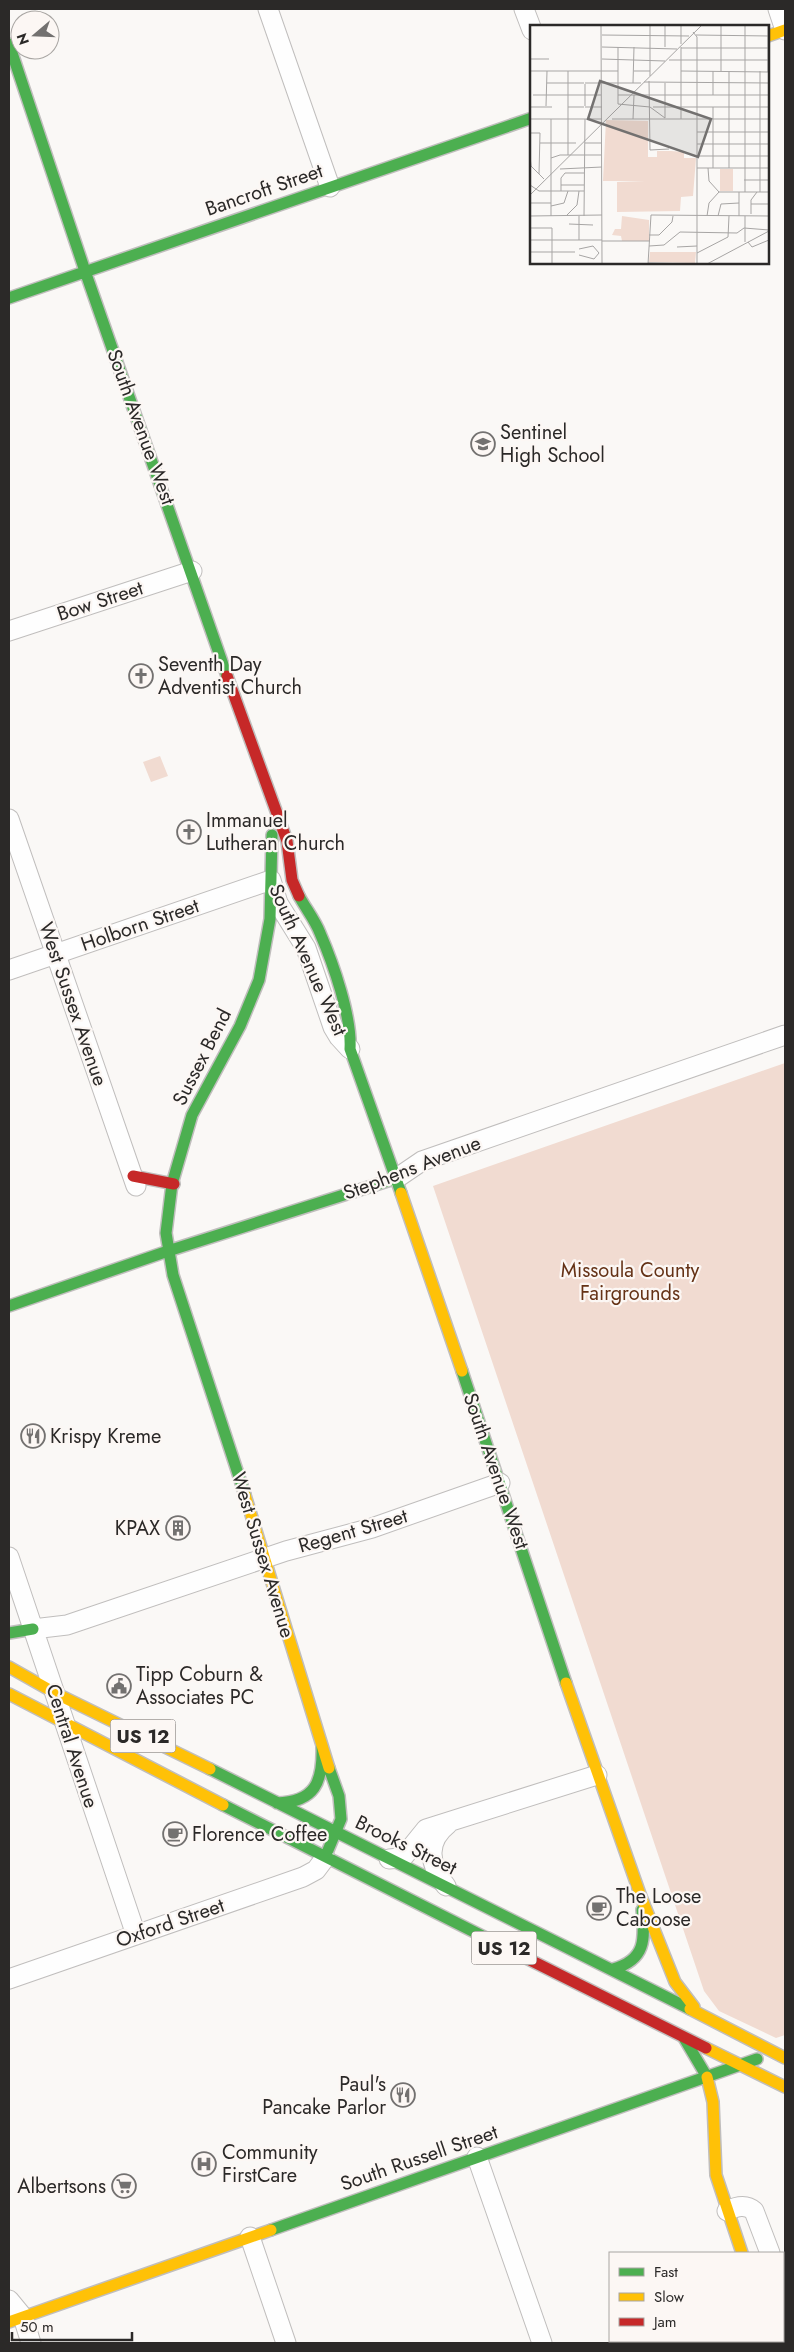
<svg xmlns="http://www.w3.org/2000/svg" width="794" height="2352" viewBox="0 0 794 2352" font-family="Jost,sans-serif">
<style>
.green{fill:#f1dbd1}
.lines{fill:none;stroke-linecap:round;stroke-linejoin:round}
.street-casing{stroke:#c0bebd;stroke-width:21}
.fast-casing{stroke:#c0bebd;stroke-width:14}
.slow-casing{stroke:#c0bebd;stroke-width:14}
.jam-casing{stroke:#c0bebd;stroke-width:14}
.street{stroke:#fefefe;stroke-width:19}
.fast{stroke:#4caf50;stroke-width:11}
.slow{stroke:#ffc107;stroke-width:11}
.jam{stroke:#c62828;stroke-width:11}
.labels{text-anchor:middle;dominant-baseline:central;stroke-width:4.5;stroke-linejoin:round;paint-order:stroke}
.shield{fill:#fcf7f4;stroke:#6a6765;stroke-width:1}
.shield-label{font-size:19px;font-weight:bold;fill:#2b2928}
.street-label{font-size:20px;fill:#2b2928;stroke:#fcf7f4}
.poi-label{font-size:20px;fill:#2b2928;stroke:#fcf7f4;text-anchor:start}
.park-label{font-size:20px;fill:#653216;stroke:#fcf7f4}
.inset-road{fill:none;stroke:#a7a5a4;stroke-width:1}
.view{fill:#737170;fill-opacity:0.15;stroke:#737170;stroke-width:2.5}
.inset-edge{fill:none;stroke:#2b2928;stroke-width:2.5}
</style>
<rect width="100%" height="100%" fill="#faf8f6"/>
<!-- green -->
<path class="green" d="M160 756 168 776 151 782 143 762Z
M785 1063V2035L776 2038 719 2011 704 1991 433 1186Z"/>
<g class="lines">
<!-- street casing -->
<g class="street-casing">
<path id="street" d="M268 9 330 187
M524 9 532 30
M778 9 785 30
M9 631 192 571
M9 819 136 1186
M9 970 271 880 278 903 306 948 333 1027 339 1037 350 1049
M397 1178 422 1161 785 1035
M9 1557 136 1935
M33 1629 67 1625 286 1551 372 1528 500 1483
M389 1859 400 1858 405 1855 426 1829 597 1775
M446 1886C429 1865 425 1842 448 1824
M9 1979 303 1877 316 1870 325 1858
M477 2157 542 2343
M727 2211C737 2206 746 2204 754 2211L770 2253
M250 2237 286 2343
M783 2289 785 2297
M9 2300 23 2317 31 2343"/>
</g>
<!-- fast casing -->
<g class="fast-casing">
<path id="fast" d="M9 44 85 271 227 676
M9 298 532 118
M299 896C306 909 315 920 320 933 333 963 352 1017 350 1049L401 1193
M9 1306 168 1251 397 1178
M462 1371 566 1683
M245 1495 173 1275 166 1233 172 1184 192 1115 240 1026 259 980 270 919 272 835
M9 1633 33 1629
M210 1769 690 2009
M277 1803C315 1802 323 1782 322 1747
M223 1805 512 1951
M326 1855 341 1819 339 1796 329 1768
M613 1969C646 1960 645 1939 642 1910
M684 2038 707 2077
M271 2230 757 2059"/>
</g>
<!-- slow casing -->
<g class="slow-casing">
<path id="slow" d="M768 36 785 30
M401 1193 462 1371
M245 1495 329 1768
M9 1667 55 1693 210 1769
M566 1683 640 1894
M9 1694 223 1805
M640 1894 675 1982 694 2007
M690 2009 785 2058
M706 2048 785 2087
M707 2077 713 2102 716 2175 742 2253
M9 2322 271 2230"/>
</g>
<!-- jam casing -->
<g class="jam-casing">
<path id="jam" d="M227 676 287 841 292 880 299 896
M133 1176 174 1184
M512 1951 706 2048
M783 2334 785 2340"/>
</g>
<!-- street -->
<use href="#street" class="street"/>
<!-- fast -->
<use href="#fast" class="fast"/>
<!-- slow -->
<use href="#slow" class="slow"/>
<!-- jam -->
<use href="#jam" class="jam"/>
</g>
<!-- icons -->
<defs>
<g id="school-ring" transform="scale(1.25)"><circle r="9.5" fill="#fcf7f4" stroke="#737170" stroke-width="1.5"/><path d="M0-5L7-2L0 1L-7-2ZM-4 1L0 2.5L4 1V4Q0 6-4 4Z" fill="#737170"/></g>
<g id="church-ring" transform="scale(1.25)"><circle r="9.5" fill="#fcf7f4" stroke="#737170" stroke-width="1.5"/><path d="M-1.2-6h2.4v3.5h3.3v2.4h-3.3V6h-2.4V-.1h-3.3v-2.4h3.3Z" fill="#737170"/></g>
<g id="restaurant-ring" transform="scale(1.25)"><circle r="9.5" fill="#fcf7f4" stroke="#737170" stroke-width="1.5"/><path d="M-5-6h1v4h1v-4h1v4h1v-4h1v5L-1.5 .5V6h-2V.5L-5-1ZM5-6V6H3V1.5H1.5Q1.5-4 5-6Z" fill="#737170"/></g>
<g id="building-ring" transform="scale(1.25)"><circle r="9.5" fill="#fcf7f4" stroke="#737170" stroke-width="1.5"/><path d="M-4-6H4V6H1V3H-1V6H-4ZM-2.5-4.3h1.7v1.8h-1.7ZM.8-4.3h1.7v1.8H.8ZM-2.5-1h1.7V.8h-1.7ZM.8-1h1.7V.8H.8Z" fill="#737170"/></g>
<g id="civic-ring" transform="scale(1.25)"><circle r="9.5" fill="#fcf7f4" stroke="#737170" stroke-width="1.5"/><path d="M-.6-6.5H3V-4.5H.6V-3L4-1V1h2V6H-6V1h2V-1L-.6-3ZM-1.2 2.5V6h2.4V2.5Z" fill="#737170"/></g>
<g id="cafe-ring" transform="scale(1.25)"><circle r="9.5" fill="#fcf7f4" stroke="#737170" stroke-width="1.5"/><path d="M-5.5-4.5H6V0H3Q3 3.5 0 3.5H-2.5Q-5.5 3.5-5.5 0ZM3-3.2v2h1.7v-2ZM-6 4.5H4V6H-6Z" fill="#737170"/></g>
<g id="hospital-ring" transform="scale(1.25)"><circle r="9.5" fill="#fcf7f4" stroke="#737170" stroke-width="1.5"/><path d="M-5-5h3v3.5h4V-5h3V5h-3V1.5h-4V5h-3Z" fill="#737170"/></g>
<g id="supermarket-ring" transform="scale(1.25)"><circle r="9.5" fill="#fcf7f4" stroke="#737170" stroke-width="1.5"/><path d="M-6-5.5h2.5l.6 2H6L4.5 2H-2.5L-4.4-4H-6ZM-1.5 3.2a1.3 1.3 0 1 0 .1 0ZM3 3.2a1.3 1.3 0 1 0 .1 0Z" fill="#737170"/></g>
</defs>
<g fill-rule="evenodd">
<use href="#school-ring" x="483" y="444"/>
<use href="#church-ring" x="141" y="676"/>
<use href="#church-ring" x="189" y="832"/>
<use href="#restaurant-ring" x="33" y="1436"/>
<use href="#building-ring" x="178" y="1528"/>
<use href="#civic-ring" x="119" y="1686"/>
<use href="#cafe-ring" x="175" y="1834"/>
<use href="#cafe-ring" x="599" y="1908"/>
<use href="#restaurant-ring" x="403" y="2095"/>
<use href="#hospital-ring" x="204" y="2164"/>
<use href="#supermarket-ring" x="124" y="2186"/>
</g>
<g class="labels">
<!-- shield labels -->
<g class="shield">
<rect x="110.5" y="1719.5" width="65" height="33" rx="4"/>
<rect x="471.5" y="1931.5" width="65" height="33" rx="4"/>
</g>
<g class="shield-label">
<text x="143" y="1736">US 12</text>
<text x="504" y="1948">US 12</text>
</g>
<!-- street labels -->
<g class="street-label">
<text transform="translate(264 190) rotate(-19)">Bancroft Street</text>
<text transform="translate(141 427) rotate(70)">South Avenue West</text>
<text transform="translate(100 601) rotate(-18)">Bow Street</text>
<text transform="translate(140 925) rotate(-19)">Holborn Street</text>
<text transform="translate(308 960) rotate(66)">South Avenue West</text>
<text transform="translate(73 1004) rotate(71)">West Sussex Avenue</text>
<text transform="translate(202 1057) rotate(-63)">Sussex Bend</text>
<text transform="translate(412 1168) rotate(-21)">Stephens Avenue</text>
<text transform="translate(496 1471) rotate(71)">South Avenue West</text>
<text transform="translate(353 1531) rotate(-16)">Regent Street</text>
<text transform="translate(263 1555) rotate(73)">West Sussex Avenue</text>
<text transform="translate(72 1746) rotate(72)">Central Avenue</text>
<text transform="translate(406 1845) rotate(26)">Brooks Street</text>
<text transform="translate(170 1923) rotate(-19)">Oxford Street</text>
<text transform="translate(419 2158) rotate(-19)">South Russell Street</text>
</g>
<!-- poi labels -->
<g class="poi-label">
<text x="500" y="432">Sentinel<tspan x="500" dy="23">High School</tspan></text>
<text x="158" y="664">Seventh Day<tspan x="158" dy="23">Adventist Church</tspan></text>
<text x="206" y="820">Immanuel<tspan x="206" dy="23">Lutheran Church</tspan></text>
<text x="50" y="1436">Krispy Kreme</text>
<text x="160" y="1528" text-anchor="end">KPAX</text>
<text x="136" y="1674">Tipp Coburn &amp;<tspan x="136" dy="23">Associates PC</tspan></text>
<text x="192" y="1834">Florence Coffee</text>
<text x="616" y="1896">The Loose<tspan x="616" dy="23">Caboose</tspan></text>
<text x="386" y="2084" text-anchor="end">Paul's<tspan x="386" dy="23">Pancake Parlor</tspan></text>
<text x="222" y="2152">Community<tspan x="222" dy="23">FirstCare</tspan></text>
<text x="106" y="2186" text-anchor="end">Albertsons</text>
</g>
<!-- park labels -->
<g class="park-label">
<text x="630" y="1270">Missoula County<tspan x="630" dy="23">Fairgrounds</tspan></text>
</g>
</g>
<!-- overview -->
<g transform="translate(530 25)">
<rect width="239" height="239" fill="#faf8f6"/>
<path d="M76 95 118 96V132H127V126H141L154 127V133H166L163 171 151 172 150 186 87 187V157L115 156H73ZM190 144H203V166H190ZM92 191 119 195V216H92L91 211 82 210 85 204H91ZM120 227H166L165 238 119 237Z" fill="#f1dbd1"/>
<path class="inset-road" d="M71 0 72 239M151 0V19M238 0V47M163 7 167 12V239M72 10 159 11M166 10 239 11M72 22 147 24M88 22V79L120 82 135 93M135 22V0M151 23H239M0 34H19M72 34 135 36M139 35H239M0 46H88M104 46H120M151 46 239 47M183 46V70M191 46V0M230 46V167M120 51V0M119 56 120 125 139 124M114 57 239 58M17 58H54M55 58H111M103 58 104 22M135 58V93M3 70H71M88 70H239M16 81 17 46M55 81V59M0 82H22M38 82H54M55 82H72M123 82H239M0 94H72M82 94H239M103 94 104 70M151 94V22M167 107H239M0 108H10L9 149M10 118H46M55 118H72M167 119H239M38 130V46M0 131 1 141 14 154M167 131H239M21 133 30 130H71M167 143H239M178 143 179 156 189 167M183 143V82M199 143V46M30 144 72 142M214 155H239M0 160 9 166H54M31 160H54M31 166V153L35 148H54M189 167H239M209 167V191M215 167V0M0 170 172 0M0 178H21M221 179H239M21 181 34 178 38 166M221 189V175L227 167M0 191 72 190M21 191V94M36 191 47 180 49 166M49 191V215M54 191 55 94M177 191 179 178 189 167M188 191 191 179 209 178M215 191V217M39 199 63 200M0 203H22V239M214 203 239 205M119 210H129L142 197 143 191M0 215H72M72 216H120M218 217 222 222 239 215M119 221 134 220 150 207 207 208 214 203M147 222 167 221M49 224 63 221 69 228 64 234 49 230M0 227H45M167 228 198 212 199 191M118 238 167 239M118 239 121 190 239 191M177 239 239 206"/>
<path class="view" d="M70 56 181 94 168 132 58 94Z"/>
<rect width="239" height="239" class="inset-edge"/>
</g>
<!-- border -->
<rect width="794" height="2352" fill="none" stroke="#2b2928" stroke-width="20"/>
<!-- legend -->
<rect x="609" y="2252" width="175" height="90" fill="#fcf7f4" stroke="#a8a5a2"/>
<rect x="619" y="2268" width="25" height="8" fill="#4caf50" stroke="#a8a5a2"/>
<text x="654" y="2277" font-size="15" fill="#2b2928">Fast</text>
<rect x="619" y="2293" width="25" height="8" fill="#ffc107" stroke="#a8a5a2"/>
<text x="654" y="2302" font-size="15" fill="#2b2928">Slow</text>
<rect x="619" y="2318" width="25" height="8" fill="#c62828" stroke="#a8a5a2"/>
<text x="654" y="2327" font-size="15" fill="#2b2928">Jam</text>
<!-- north arrow -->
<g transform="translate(35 35) rotate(251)"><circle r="24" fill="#fcf7f4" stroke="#a8a5a2"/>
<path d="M0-4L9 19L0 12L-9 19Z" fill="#737170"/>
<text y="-8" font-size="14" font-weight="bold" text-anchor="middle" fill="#2b2928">N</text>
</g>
<!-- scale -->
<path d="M12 2332v8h120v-8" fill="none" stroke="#2b2928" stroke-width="2.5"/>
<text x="20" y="2332" font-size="15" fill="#2b2928" stroke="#fcf7f4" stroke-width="4" paint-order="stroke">50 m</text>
</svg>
